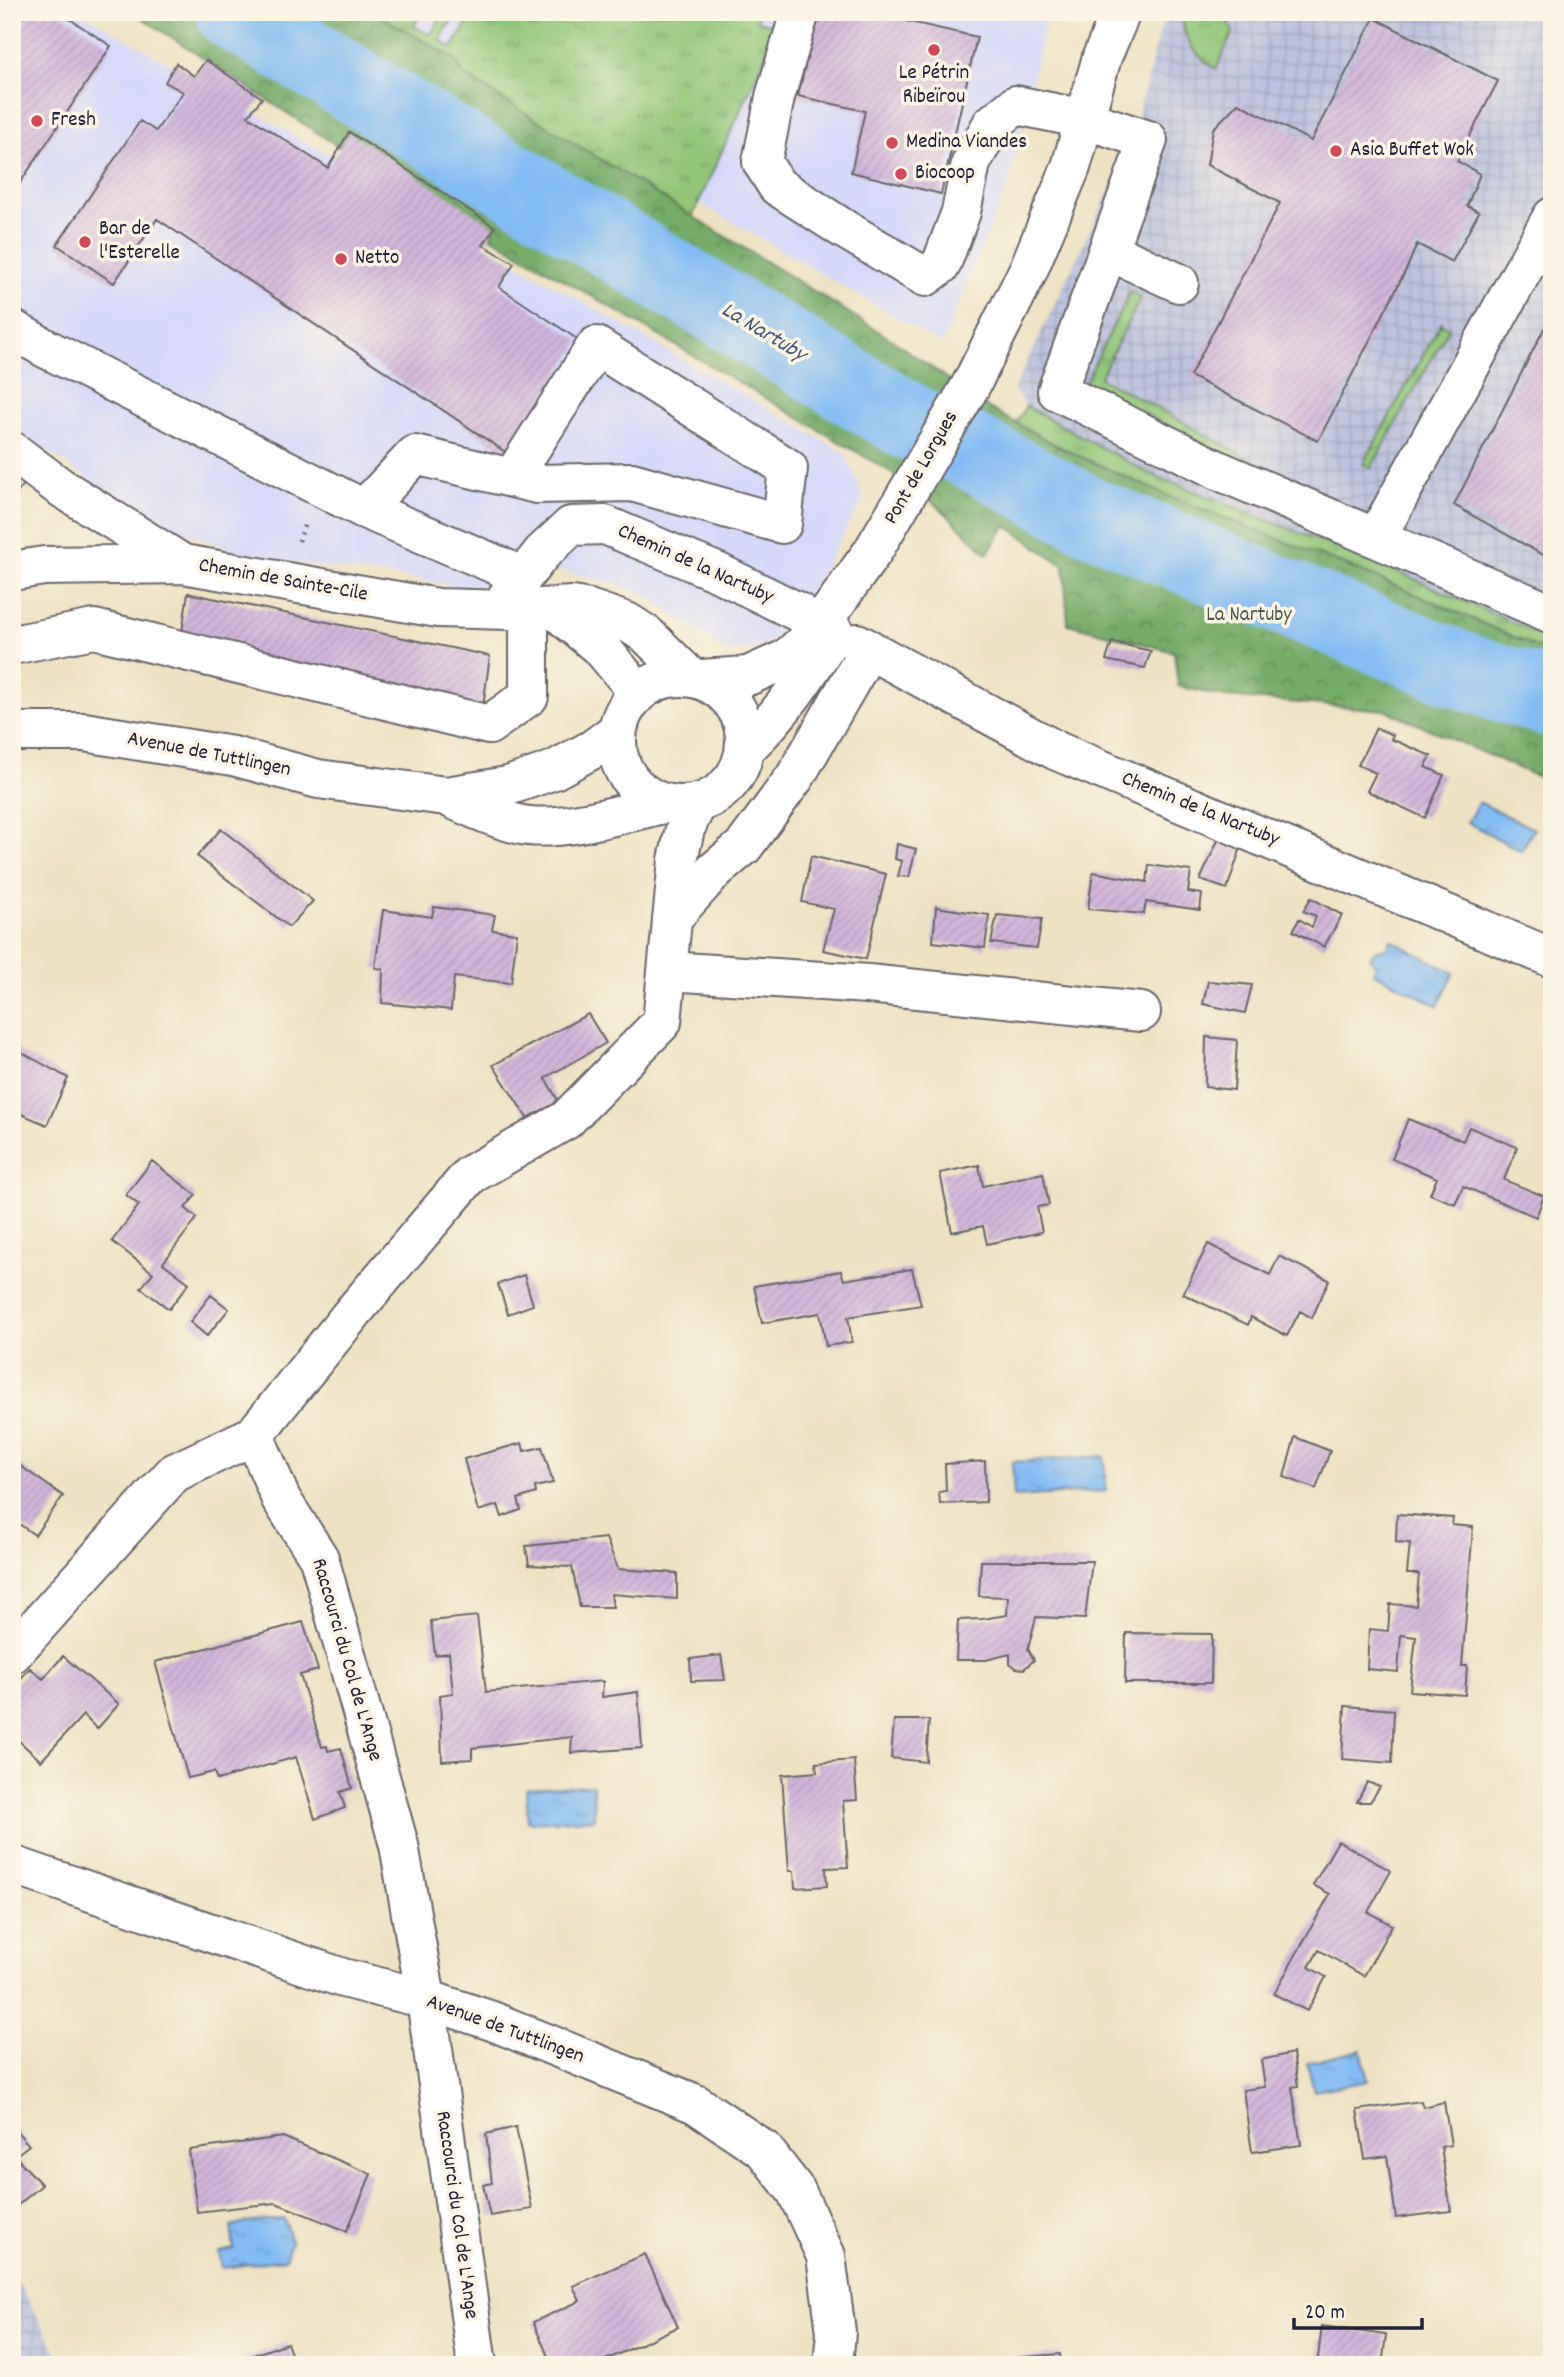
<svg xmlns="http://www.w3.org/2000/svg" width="1564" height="2377" viewBox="0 0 1564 2377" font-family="Dekko,sans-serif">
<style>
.built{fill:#d5d8f9}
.industrial{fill:url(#industrial-grid)}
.grass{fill:url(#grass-tufts);stroke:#5a745a;stroke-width:2}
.forest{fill:url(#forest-crowns);stroke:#4c6752;stroke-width:2}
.water{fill:url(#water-ripples);stroke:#526f97;stroke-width:2}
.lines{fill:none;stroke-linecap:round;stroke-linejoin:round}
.river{stroke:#82bcf3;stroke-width:77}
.building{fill:url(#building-hatch)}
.minor-casing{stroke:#69656a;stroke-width:42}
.major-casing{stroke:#69656a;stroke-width:42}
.path{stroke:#69656a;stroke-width:4.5;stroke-dasharray:2 5;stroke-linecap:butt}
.minor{stroke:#fff;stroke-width:38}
.major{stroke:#fff;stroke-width:38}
.poi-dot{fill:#d1495b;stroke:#fcf5e5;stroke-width:2.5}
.labels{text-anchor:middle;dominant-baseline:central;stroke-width:7;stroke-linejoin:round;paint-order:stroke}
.poi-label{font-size:21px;fill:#22223b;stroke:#fcf5e5;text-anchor:start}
.street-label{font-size:21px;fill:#22223b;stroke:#fcf5e5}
.park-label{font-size:21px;fill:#495c50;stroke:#fcf5e5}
.water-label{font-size:23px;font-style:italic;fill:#44587b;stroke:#fcf5e5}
</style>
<defs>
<pattern id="industrial-grid" width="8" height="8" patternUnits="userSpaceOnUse" patternTransform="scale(1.75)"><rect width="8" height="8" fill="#bdc3de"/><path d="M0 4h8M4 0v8" fill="none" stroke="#a2a7bf"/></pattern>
<pattern id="grass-tufts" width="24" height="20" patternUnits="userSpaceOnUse" patternTransform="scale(1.75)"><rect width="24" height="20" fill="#92c778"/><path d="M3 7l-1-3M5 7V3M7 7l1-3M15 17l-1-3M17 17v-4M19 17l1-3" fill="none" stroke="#77a164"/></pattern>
<pattern id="forest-crowns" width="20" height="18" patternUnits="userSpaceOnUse" patternTransform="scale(1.75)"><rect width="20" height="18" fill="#75ac68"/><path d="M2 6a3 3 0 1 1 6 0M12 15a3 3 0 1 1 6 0" fill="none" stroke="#608c57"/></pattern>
<pattern id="water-ripples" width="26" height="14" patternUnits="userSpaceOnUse" patternTransform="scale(1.75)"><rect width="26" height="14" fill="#82bcf3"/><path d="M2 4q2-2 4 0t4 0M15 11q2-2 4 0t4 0" fill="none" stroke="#70a1d1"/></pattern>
<pattern id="building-hatch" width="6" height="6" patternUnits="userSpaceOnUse" patternTransform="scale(1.75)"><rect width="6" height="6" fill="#d1b5da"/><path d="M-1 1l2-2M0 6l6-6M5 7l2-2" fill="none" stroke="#b39bbc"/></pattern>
</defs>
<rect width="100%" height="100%" fill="#fcf5e5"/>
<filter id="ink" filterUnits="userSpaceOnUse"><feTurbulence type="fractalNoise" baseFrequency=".0143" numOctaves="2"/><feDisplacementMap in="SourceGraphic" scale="14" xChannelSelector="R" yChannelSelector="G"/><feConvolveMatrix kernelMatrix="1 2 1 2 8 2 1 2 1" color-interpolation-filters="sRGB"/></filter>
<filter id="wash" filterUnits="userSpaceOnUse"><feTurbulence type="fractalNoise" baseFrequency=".00686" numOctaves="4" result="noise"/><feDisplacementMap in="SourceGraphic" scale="28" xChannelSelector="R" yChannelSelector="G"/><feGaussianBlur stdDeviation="1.57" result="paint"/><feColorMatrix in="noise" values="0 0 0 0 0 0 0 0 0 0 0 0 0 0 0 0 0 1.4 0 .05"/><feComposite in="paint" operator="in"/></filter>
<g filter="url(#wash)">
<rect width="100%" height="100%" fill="#eee2c2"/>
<!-- built -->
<path class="built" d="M12 12H80L845 453 864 497 803 606 788 625 764 645 728 653 648 596 615 583 561 571 469 589 422 580 249 557 131 509 12 426Z
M373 12H1048L1008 184 942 344Z"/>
<!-- industrial -->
<path class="industrial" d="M1165 12H1552V640L1425 584 1148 473 1026 406 1014 389 1129 149Z
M12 2271 64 2365H12Z"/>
<!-- grass -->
<path class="grass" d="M373 12H392L399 16 401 12H422L414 26 430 35 444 12 454 17 440 40 452 48 474 12H759L757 21 779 26 692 217 464 75 455 59Z
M1182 12H1196L1227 20 1233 32 1216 69C1193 53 1183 40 1182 12Z
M1130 292 1141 297 1100 378 1163 411 1258 464 1257 472 1085 383Z
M1442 321V324L1449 328 1371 468 1363 464Z
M1026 406 1148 473 1396 571 1552 640V654C1482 623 1413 592 1342 564 1232 521 1119 482 1016 423Z"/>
<!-- forest -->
<path class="forest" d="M133 12H373L455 59 464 75 888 337 989 408 1057 446 1166 495 1380 579 1552 654V783L1385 710 1225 697 1178 686 1174 652 1068 624 1064 566 1006 525 987 554 938 506 889 471 491 237 494 228 342 149Z"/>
<!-- water -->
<path class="water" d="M1479 802 1534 829 1521 851 1467 822Z
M1391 940 1454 973 1438 1006 1373 972 1376 966 1370 958 1375 951 1387 948Z
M1104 1456 1106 1491 1014 1497 1012 1462Z
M593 1785 594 1819 528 1822 526 1789Z
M1361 2050 1368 2081 1314 2091 1307 2063Z
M284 2219 291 2242 285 2259 222 2268 219 2252 234 2249 231 2227 253 2221Z"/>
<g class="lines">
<!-- river -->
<path class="river" d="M234 12 910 422 967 449 1089 515 1458 669 1552 699"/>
</g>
<g id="blocks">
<!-- building -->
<path class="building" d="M12 12H59L111 46 12 195Z
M818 12H866L977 37 941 194 851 172 865 111 798 96Z
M1374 18 1498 81 1457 161 1480 174 1467 206 1479 212 1452 262 1417 244 1407 268 1318 441 1190 376 1280 203 1207 165 1213 129 1238 103 1311 141Z
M206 60 262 98 248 116 328 168 349 132 495 227 483 245 514 263 499 287 580 341 507 453 157 219 114 283 57 245 140 121 156 131 183 92 165 82 176 63 194 76Z
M1552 313V560L1454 505Z
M12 463 30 476 12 500Z
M188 593 490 656 483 707 180 645Z
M1112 642 1151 651 1145 668 1106 660Z
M1376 728 1393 735 1391 739 1431 756 1425 767 1444 775 1425 818 1367 791 1376 773 1358 765Z
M221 829 313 901 289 927 197 856Z
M1220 836 1241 847 1227 889 1200 880Z
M897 844 916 849 909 877 898 876 902 861 895 859Z
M811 856 886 874 866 959 823 950 834 909 802 902Z
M1149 865 1191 871 1188 892 1202 894 1200 910 1146 902 1144 914 1088 909 1093 872 1147 882Z
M1311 898 1342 915 1324 947 1293 931 1299 919 1312 927 1316 916 1303 911Z
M434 907 495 915 492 930 517 933 511 983 454 977 451 1010 382 1003 383 969 375 968 383 910 432 917Z
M936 907 989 915 985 948 933 942Z
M997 915 1042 919 1037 948 991 943Z
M1208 981 1252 985 1245 1013 1203 1004Z
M588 1014 606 1043 545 1078 559 1102 527 1118 493 1065Z
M1206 1037 1237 1040 1234 1090 1205 1087Z
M12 1047 68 1078 47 1125 12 1110Z
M1408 1119 1463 1141 1469 1127 1517 1147 1504 1180 1544 1196 1536 1217 1463 1186 1455 1204 1430 1194 1437 1178 1392 1159Z
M152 1161 196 1195 185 1208 197 1218 163 1263 189 1283 169 1309 141 1288 153 1273 112 1241 139 1205 126 1195Z
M979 1165 983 1186 1043 1173 1049 1205 1037 1207 1042 1232 987 1244 983 1226 952 1232 940 1173Z
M1208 1244 1270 1275 1279 1256 1329 1280 1312 1318 1300 1311 1287 1336 1251 1317 1248 1325 1183 1294Z
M912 1269 921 1305 848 1317 852 1342 826 1346 820 1313 762 1323 754 1286 841 1271 844 1280Z
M524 1275 533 1305 508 1314 498 1284Z
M211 1295 229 1309 207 1336 190 1322Z
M1295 1437 1330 1451 1316 1489 1284 1477Z
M522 1443 524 1451 542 1447 553 1483 535 1487 536 1493 518 1499 521 1510 502 1517 498 1505 478 1511 464 1459Z
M12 1460 63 1496 35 1535 12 1519Z
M985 1461 986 1502 940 1504 939 1492 946 1491 945 1464Z
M1397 1514 1453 1518 1452 1525 1473 1527 1462 1666H1467L1465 1695 1410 1691 1416 1637 1401 1635 1398 1672 1367 1669 1369 1629 1388 1631 1390 1604 1416 1606 1419 1574H1407L1410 1543 1396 1542Z
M606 1538 618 1569 677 1573V1599L611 1594 613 1607H580L572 1567 529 1565 526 1546Z
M981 1561H1092L1085 1619 1036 1617 1028 1649 1034 1660 1024 1669 1016 1668 1010 1663V1654L986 1660H956L958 1620 983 1619 1007 1615 1008 1597 979 1596Z
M477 1616 486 1692 603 1681 602 1697 638 1692 642 1748 571 1753 572 1737 472 1748V1759L442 1761 440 1695 453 1693 449 1653 435 1655 431 1621Z
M303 1622 318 1670 300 1675 322 1747 327 1746 328 1751 341 1748 352 1788 340 1792 345 1808 315 1819 296 1757 217 1780 214 1772 188 1778 155 1662Z
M1126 1633 1212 1634 1211 1683H1125Z
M721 1655 725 1680 691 1681 690 1659Z
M63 1656 119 1704 97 1729 83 1715 41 1761 19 1741 12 1748V1688L30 1668 43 1679Z
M1345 1706 1394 1710 1392 1763 1342 1759Z
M894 1720H929L926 1762 891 1758Z
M854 1760 857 1800 843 1801 848 1867 826 1868 827 1886 795 1888 794 1871H789L782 1775 817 1772 816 1763Z
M1367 1782 1380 1787 1370 1802H1357Z
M1338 1841 1391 1871 1368 1912 1392 1925 1364 1976 1319 1950 1309 1967 1326 1977 1307 2011 1274 1994 1330 1894 1313 1885Z
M1293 2053 1298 2086 1292 2087 1301 2145 1252 2152 1243 2090 1265 2087 1261 2060Z
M1421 2101 1423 2107 1444 2102 1451 2145 1441 2147 1451 2211 1396 2218 1387 2156 1365 2159 1357 2110Z
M12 2126 29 2145 15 2156 42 2185 12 2210Z
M516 2127 532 2209 490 2216 483 2185 492 2183 486 2134Z
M283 2137 371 2174 347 2231 276 2203 197 2212 189 2150Z
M645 2254 678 2327 595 2365H552L533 2322 580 2301 573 2286Z
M1322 2326 1386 2335 1382 2365H1317Z
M287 2343 295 2365H228V2364Z
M1060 2354 1061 2365H952V2363Z"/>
</g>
</g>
<g filter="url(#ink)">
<use href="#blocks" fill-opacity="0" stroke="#69656a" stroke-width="2"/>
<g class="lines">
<!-- minor casing -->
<g class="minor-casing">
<path id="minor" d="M800 12 775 97 762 162 777 186 844 229 925 277 941 265 961 212 971 163 992 124 1016 105 1084 119 1148 140 1057 391 1220 471 1552 614
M1109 251 1179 283
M12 329 45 348 364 509 523 576
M12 451 60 487 183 564
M364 509 415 455 537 484 632 482 782 524 788 468 596 346 512 478
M1376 538 1552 217
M12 571 44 566 183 564 438 608 509 610 572 606 589 609 627 622 647 635 690 677
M507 597 542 553 571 526 605 525 719 573 800 613
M554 609 602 649 638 692
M857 643 1057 751 1552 958
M12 645 94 629 489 725 529 696V609
M672 918 714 871 744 846 795 777 869 649
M668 971 868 984 1141 1012
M12 1654 174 1473 254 1435
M477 2365 426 1999 399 1845 319 1558 281 1499 254 1435 354 1311 470 1175 566 1120 662 1022 678 860 685 829 697 804"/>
</g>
<!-- major casing -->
<g class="major-casing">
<path id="major" d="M617 741a64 64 0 1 1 128 0a64 64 0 1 1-128 0Z
M701 679 748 676 786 659 812 636 873 551 971 385 1027 273 1071 167 1102 57 1121 12
M12 732H84L233 756 318 779 446 796 508 786 554 770 593 749 617 731
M745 749C782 713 808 676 834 631
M446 796C469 807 493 818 518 824 556 834 624 813 663 804
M12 1865 343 1978 426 1999 492 2021 696 2104 764 2150 796 2191 826 2256 836 2332 833 2365"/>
</g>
<!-- path -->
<path class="path" d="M299 541 305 523"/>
<!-- minor -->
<use href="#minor" class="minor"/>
<!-- major -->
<use href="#major" class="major"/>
</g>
</g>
<!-- markers -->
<g class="poi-dot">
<circle cx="934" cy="50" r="7"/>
<circle cx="37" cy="121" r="7"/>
<circle cx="892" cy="143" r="7"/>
<circle cx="1336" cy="151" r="7"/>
<circle cx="901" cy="174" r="7"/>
<circle cx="85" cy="242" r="7"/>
<circle cx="341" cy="259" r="7"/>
</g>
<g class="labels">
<!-- poi labels -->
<g class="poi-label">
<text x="934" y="74" text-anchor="middle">Le Pétrin<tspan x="934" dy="24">Ribeïrou</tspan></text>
<text x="51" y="121">Fresh</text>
<text x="906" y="143">Medina Viandes</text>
<text x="1350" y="151">Asia Buffet Wok</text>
<text x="915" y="174">Biocoop</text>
<text x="99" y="230">Bar de<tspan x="99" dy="24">l'Esterelle</tspan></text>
<text x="355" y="259">Netto</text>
</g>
<!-- street labels -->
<g class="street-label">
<text transform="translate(922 468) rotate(-60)">Pont de Lorgues</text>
<text transform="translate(695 565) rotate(24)">Chemin de la Nartuby</text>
<text transform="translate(283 581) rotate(10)">Chemin de Sainte-Cile</text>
<text transform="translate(209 755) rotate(11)">Avenue de Tuttlingen</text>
<text transform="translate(1200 810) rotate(22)">Chemin de la Nartuby</text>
<text transform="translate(346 1660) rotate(74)">Raccourci du Col de L'Ange</text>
<text transform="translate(505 2030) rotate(20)">Avenue de Tuttlingen</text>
<text transform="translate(456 2215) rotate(82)">Raccourci du Col de L'Ange</text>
</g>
<!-- park labels -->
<g class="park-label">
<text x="1249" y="616">La Nartuby</text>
</g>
<!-- water labels -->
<g class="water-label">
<text transform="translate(763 333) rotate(31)">La Nartuby</text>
</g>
</g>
<!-- margin -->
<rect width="1564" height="2377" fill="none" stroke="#fcf5e5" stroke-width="42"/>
<!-- scale -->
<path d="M1294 2318v10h128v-10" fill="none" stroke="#22223b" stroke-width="3.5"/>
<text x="1305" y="2318" font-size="21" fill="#22223b" stroke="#fcf5e5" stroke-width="5" paint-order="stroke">20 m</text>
</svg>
